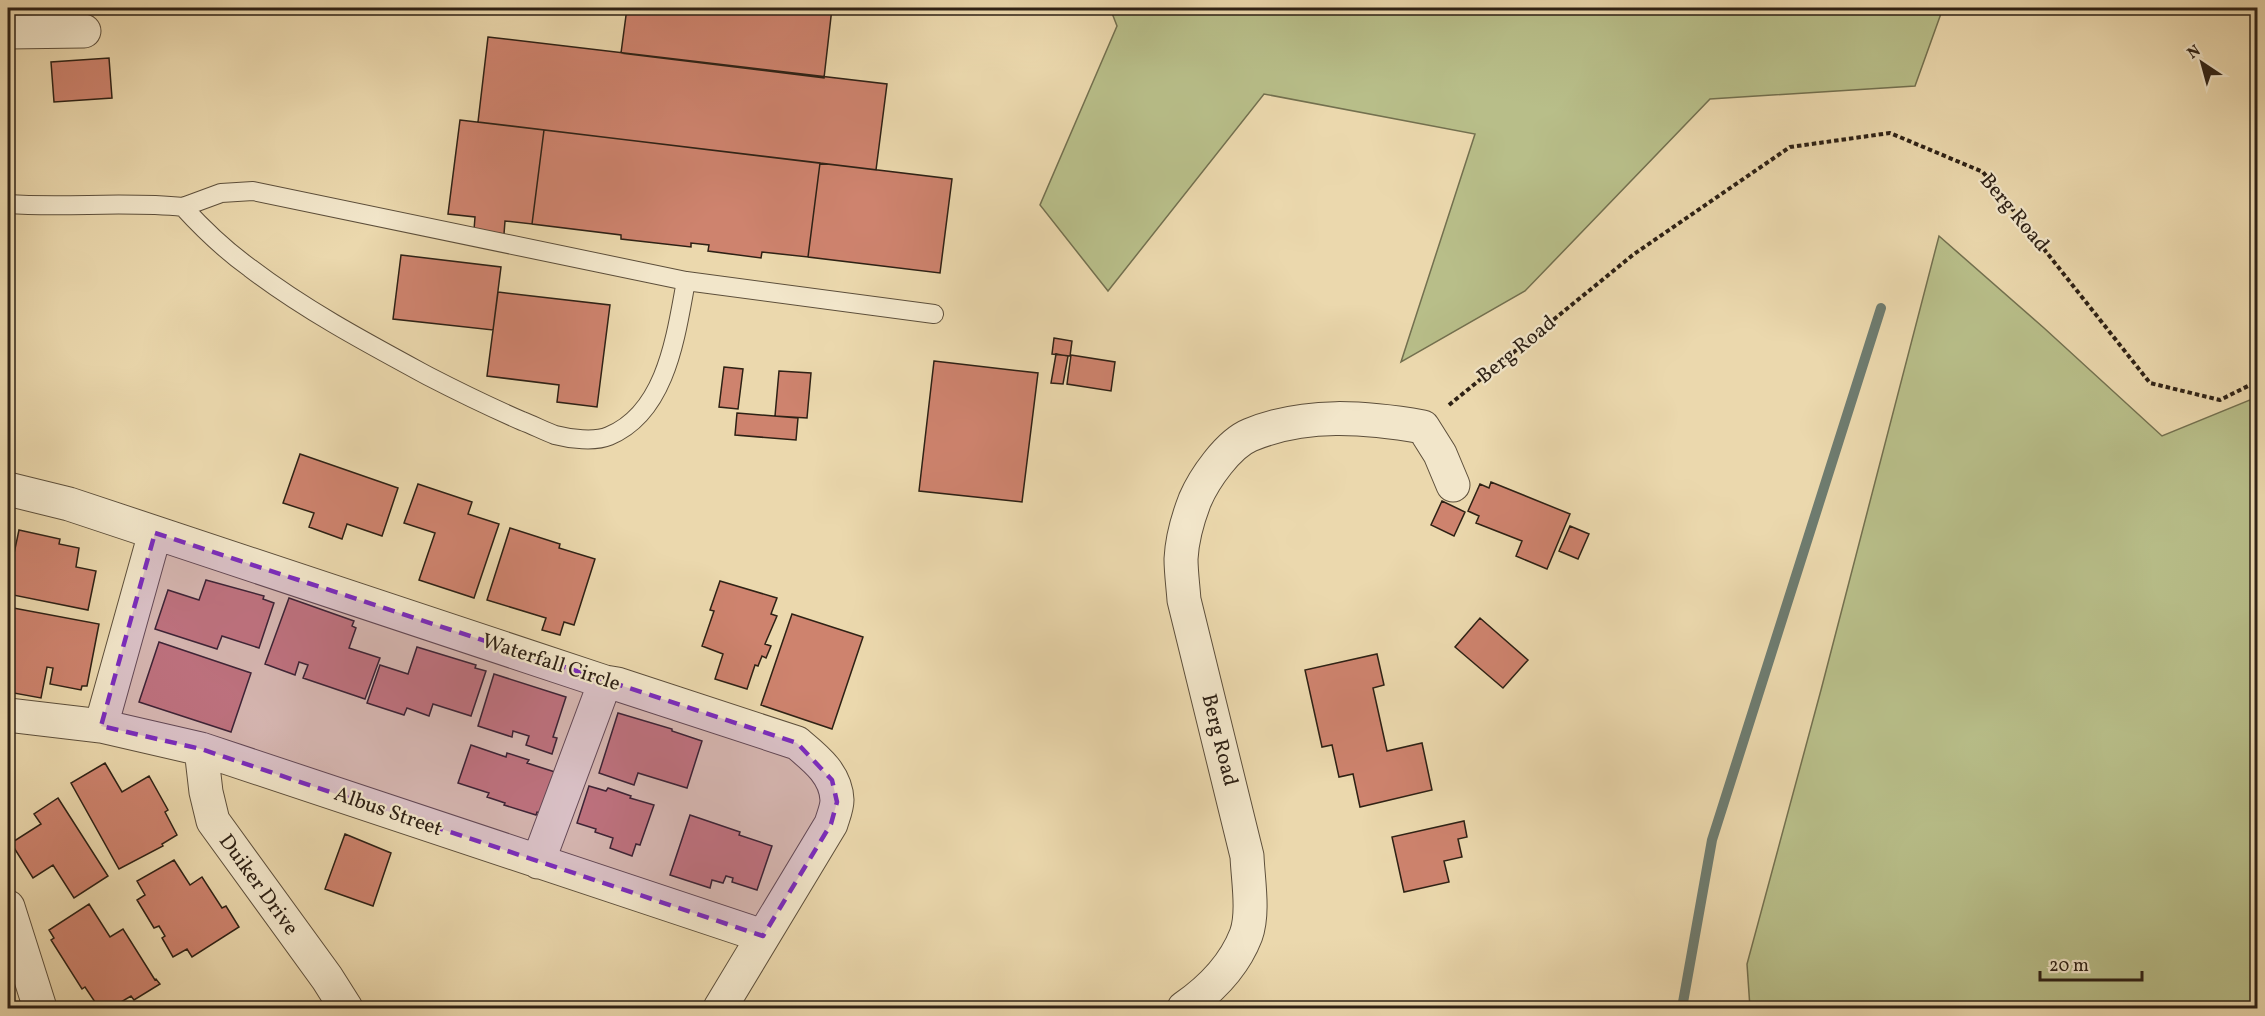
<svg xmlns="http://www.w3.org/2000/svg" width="2265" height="1016" viewBox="0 0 2265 1016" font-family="Vollkorn,serif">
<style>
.green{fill:#b8be89;stroke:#73704f;stroke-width:1.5}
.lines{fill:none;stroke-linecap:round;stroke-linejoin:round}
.stream{stroke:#6e7c70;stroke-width:10}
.building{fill:#ce836e;stroke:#2e2115;stroke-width:1.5}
.lane-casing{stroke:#5d4f3b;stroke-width:20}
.street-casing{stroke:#5d4f3b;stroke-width:35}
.path{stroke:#2e2115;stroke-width:4;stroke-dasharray:4.5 3;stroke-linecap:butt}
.lane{stroke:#f2e6ca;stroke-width:18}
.street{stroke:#f2e6ca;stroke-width:33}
.marked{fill:#7b2cbf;fill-opacity:0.2;stroke:#7b2cbf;stroke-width:4.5;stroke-dasharray:12 8;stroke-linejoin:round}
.labels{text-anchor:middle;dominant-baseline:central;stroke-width:4.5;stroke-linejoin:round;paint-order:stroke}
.street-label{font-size:21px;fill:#2e2115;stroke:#f2e6ca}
</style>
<rect width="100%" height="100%" fill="#ebd8ad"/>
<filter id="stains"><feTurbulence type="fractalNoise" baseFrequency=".00333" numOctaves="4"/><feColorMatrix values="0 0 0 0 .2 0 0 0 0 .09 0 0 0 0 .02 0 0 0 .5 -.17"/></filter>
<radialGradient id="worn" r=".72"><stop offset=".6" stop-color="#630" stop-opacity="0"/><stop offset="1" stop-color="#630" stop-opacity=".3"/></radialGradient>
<!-- green -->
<path class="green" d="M1110 8H1943L1915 86 1710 99 1525 291 1401 362 1475 134 1264 94 1108 291 1040 205 1117 26Z
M1939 236 2044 328 2162 436 2257 397V1008H1750L1747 964 1821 690Z"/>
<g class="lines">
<!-- stream -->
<path class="stream" d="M1682 1008 1712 840 1881 308"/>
</g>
<!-- building -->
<path class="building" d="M627 8H832L824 78 621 53Z
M488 37 887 84 876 170 478 122Z
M109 58 112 98 54 102 51 62Z
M460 120 544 130 532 224 505 221 504 234 474 230 475 217 448 214Z
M544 130 820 163 808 257 762 252 761 258 708 251 709 245 691 243V247L621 239V235L532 224Z
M820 163 952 179 940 273 808 257Z
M401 255 501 267 493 330 393 319Z
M498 292 610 305 597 407 557 402 559 385 487 376Z
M1054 338 1072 341 1070 356 1052 354Z
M1056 354 1068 356 1063 384 1051 383Z
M1071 355 1115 362 1111 391 1067 384Z
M934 361 1038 373 1022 502 919 491Z
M724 367 743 369 738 409 719 407Z
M779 371 811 373 807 418 775 416Z
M737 413 798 418 796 440 735 435Z
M300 454 398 488 382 536 347 524 342 539 309 527 314 513 283 503Z
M1491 482 1570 514 1547 569 1516 556 1522 541 1476 523 1479 516 1468 511 1480 484 1489 488Z
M418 484 472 502 468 514 499 524 474 598 419 580 435 533 404 523Z
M1442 501 1465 512 1454 536 1431 525Z
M1570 526 1589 534 1578 559 1559 551Z
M510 528 560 544 559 548 595 559 574 625 564 622 560 635 542 630 546 618 487 600Z
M19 530 60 539 59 544 79 548 76 567 96 571 88 610 8 594V557L13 558Z
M206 580 264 596 263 599 274 603 259 648 222 636 217 649 155 629 168 590 199 600Z
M720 581 777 598 771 614 777 616 765 644 771 646 766 658 762 656 758 666 755 665 747 689 715 679 723 654 702 646 714 611 710 610Z
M289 598 354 621 352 626 356 628 349 648 380 658 365 699 303 678 308 665 299 662 295 675 265 664Z
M8 607 99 624 87 686H82L81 690 50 684 53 668 47 667 41 698 8 692 10 673 8 672Z
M792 614 863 637 832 729 761 705Z
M1480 618 1528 660 1503 688 1455 647Z
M159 642 251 673 231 732 139 702Z
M417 647 476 665 475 668 486 671 471 716 433 704 429 716 407 708 404 715 367 703 380 665 408 674Z
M1377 654 1384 685 1373 688 1387 751 1422 743 1432 790 1360 807 1353 774 1339 777 1332 745 1322 747 1305 670Z
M494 674 566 697 553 737 557 738 552 754 526 745 529 736 513 731 512 737 478 726Z
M618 713 672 729V731L702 741 687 788 638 773 634 785 599 773Z
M471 745 506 757 507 753 529 760 527 763 555 772 542 813 537 812 536 815 504 805 505 803 487 797 489 793 458 783Z
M105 763 122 792 149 776 168 810 165 812 177 835 162 844 163 846 119 869 71 783Z
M589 786 606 791 608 788 631 796 630 798 654 805 640 845 636 844 632 856 610 848 613 838 595 832 596 829 577 823Z
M58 798 108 876 74 898 53 865 33 878 11 843 41 824 34 814Z
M690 815 740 832 739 835 772 846 757 890 732 882 733 878 726 876 723 883 712 880 710 888 670 875Z
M1464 821 1467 837 1458 839 1462 857 1444 861 1449 882 1404 892 1392 837Z
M345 834 391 853 373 906 325 889Z
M174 860 190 885 202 877 222 908 226 906 239 927 192 957 187 949 173 957 162 938 165 936 159 926 154 928 137 900 145 895 137 881Z
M89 904 110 937 123 929 155 980 156 979 160 984 134 1000 131 996 111 1008H99L85 987 82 989 51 940 54 938 49 930Z
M10 988 17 1008H8V989Z"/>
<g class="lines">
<!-- lane casing -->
<g class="lane-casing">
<path id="lane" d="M8 204C66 208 125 201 183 207 204 230 225 250 250 268 305 310 367 343 428 376 459 392 490 407 522 421 533 425 544 431 555 435 570 439 595 442 609 436 667 412 676 334 686 281
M183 207 221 193 253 191 686 281 934 314"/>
</g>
<!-- street casing -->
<g class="street-casing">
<path id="street" d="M8 32 84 31
M8 489 69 504 605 682 617 684 797 743C815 758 836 774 837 800 837 808 833 817 831 824L720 1008
M8 715 101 726 201 749 763 936
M101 726 155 533
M201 749 206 792 213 821 327 978 346 1008
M538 862 605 682
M8 907 40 1008
M1184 1008C1210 990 1234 966 1246 935 1254 913 1248 880 1247 856L1184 600C1183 586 1181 572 1181 559 1182 539 1188 518 1195 500 1204 479 1228 444 1250 435 1306 412 1365 417 1423 427L1440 454 1453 485"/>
</g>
<!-- path -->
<path class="path" d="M1449 405 1634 254 1790 147 1890 133 1983 172 2150 383 2220 400 2258 381"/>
<!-- lane -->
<use href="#lane" class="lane"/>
<!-- street -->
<use href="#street" class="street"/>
</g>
<!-- marked area -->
<path class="marked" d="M155 533 797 743 832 780 837 802 831 824 763 936 201 749 101 726Z"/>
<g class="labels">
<!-- street labels -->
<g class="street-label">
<text transform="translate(2014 213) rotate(50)">Berg Road</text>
<text transform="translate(1517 350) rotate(-39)">Berg Road</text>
<text transform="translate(551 663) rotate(18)">Waterfall Circle</text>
<text transform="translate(1219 740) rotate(76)">Berg Road</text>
<text transform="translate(388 812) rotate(19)">Albus Street</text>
<text transform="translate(258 885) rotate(54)">Duiker Drive</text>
</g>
</g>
<!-- margin -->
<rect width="2265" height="1016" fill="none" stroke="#ebd8ad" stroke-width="30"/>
<rect x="9" y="9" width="2247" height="998" fill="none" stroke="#2e2115" stroke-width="3"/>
<rect x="15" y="15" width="2235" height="986" fill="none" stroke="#2e2115" stroke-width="1.5"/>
<!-- north arrow -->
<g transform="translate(2202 63) rotate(324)" stroke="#f2e6ca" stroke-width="4.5" paint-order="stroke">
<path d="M0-4.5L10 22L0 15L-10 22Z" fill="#2e2115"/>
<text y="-9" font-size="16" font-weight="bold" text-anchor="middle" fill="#2e2115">N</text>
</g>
<!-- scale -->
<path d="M2040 971v9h102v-9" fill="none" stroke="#2e2115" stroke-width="3"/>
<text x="2049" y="971" font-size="18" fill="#2e2115" stroke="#f2e6ca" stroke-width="4.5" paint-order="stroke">20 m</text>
<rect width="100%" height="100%" filter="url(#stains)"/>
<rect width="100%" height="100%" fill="url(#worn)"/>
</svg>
